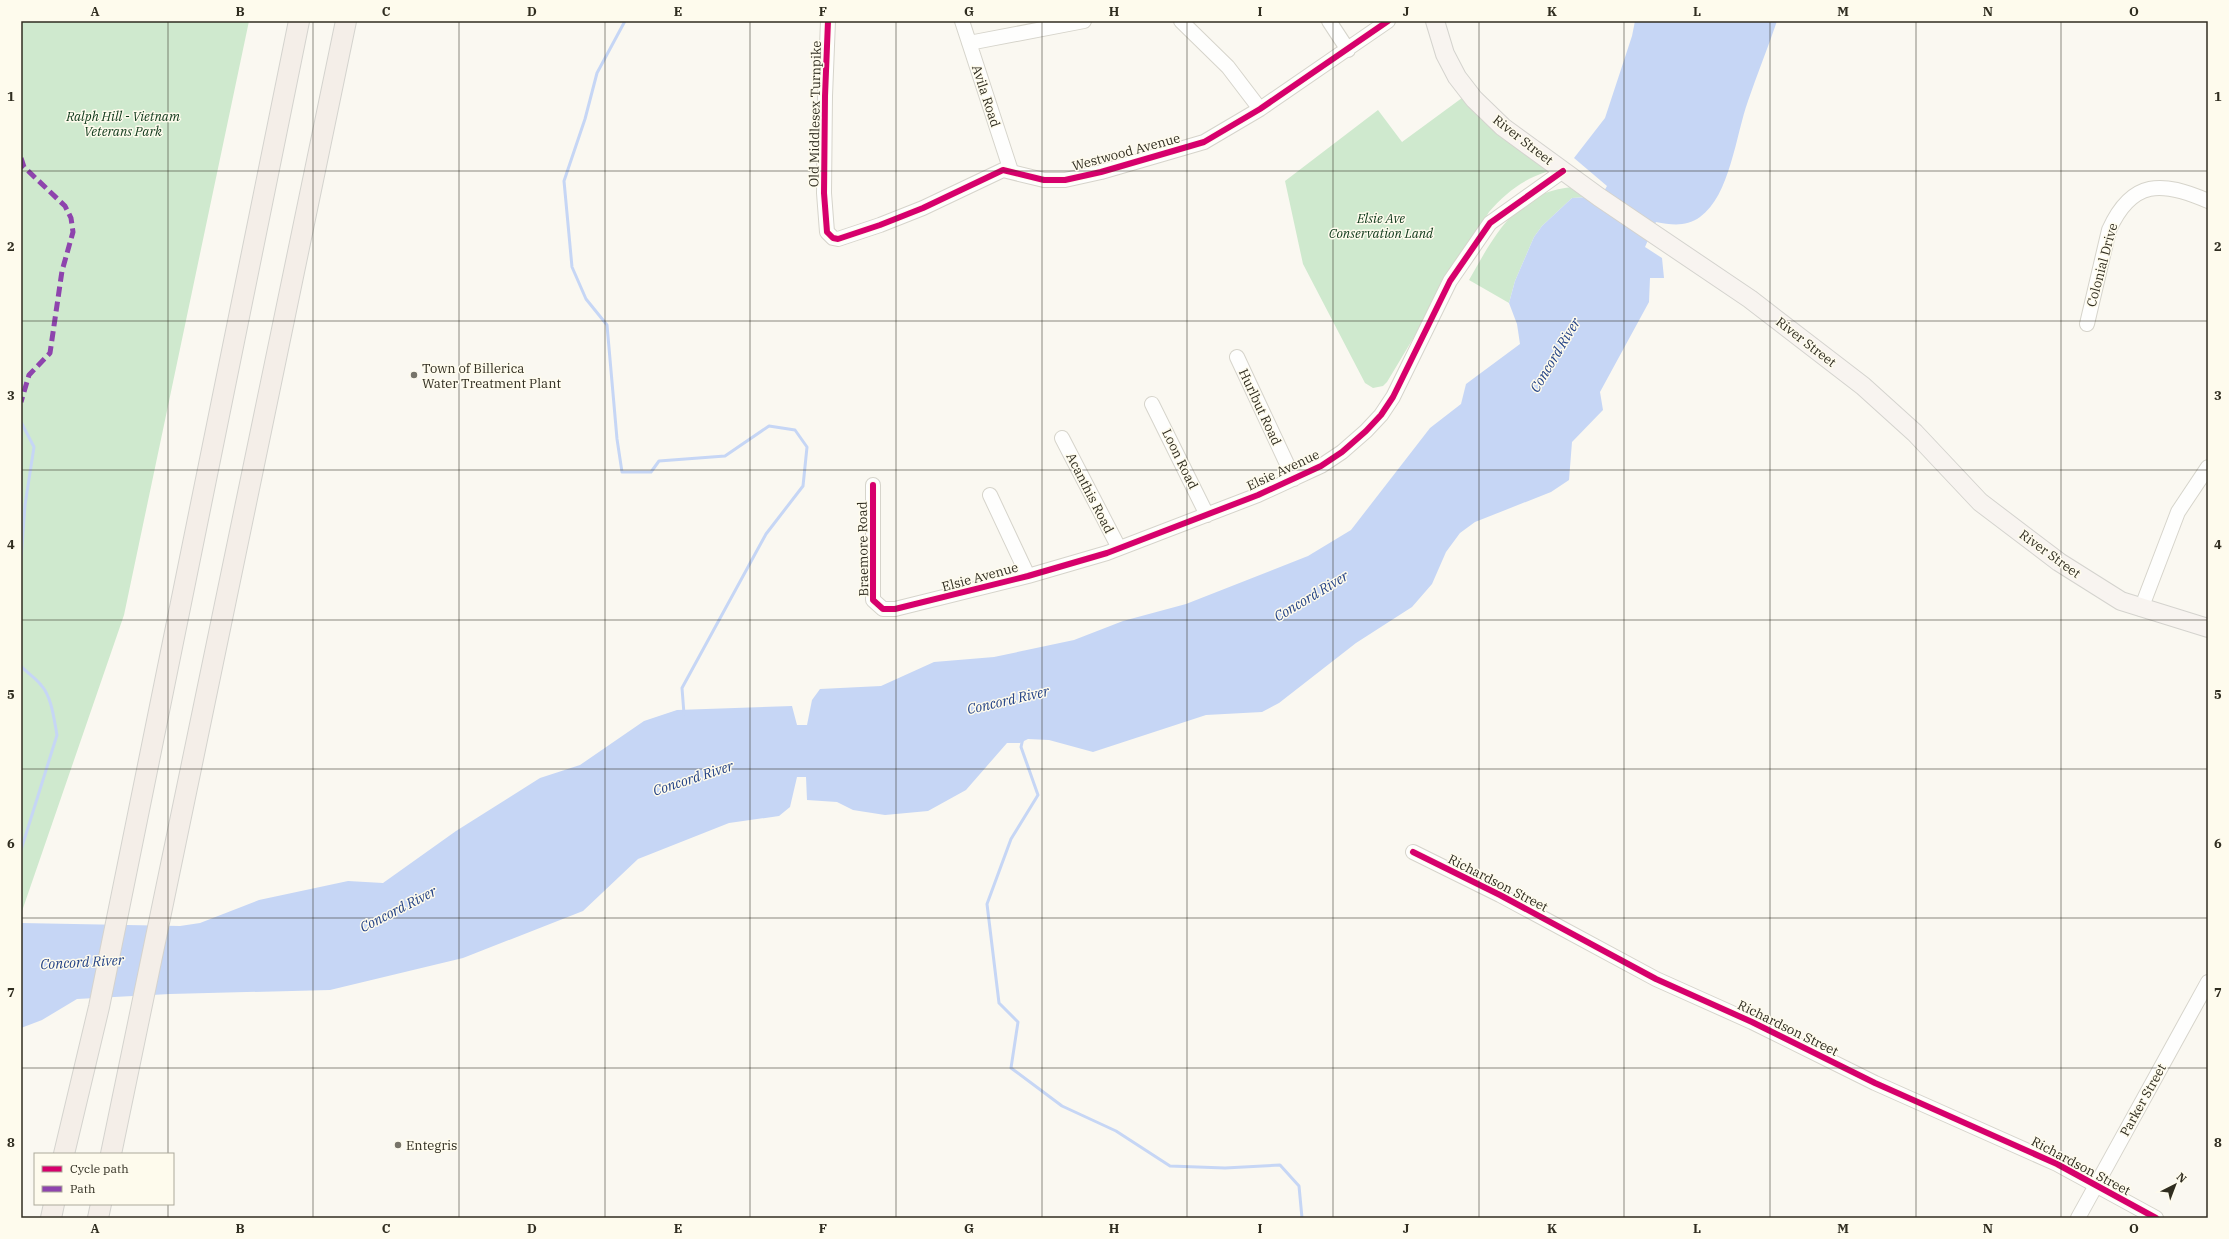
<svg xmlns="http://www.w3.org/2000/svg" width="2229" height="1239" viewBox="0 0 2229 1239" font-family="'IBM Plex Serif',serif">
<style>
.green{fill:#cfe9ce}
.water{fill:#c6d6f5}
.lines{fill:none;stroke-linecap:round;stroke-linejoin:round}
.stream{stroke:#c6d6f5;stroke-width:3}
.minor-casing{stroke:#d6d4cb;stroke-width:16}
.major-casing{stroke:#d4d3ce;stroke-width:20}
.highway-casing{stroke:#d4d3ce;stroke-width:22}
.minor{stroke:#fefefd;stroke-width:14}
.major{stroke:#f8f4f0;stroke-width:18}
.highway{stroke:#f4eee8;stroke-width:20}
.quiet{stroke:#8e44ad;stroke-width:5;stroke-dasharray:10 5;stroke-linecap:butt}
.cycleway-casing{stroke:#fefbed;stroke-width:8}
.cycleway{stroke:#d6006c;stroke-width:6}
.grid{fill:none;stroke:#302d20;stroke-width:1;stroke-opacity:0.55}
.poi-dot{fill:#777469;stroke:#fefbed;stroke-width:1.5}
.labels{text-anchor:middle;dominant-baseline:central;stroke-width:3;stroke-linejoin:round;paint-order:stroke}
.street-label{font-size:13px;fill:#302d20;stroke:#fefbed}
.park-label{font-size:13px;font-style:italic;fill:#0d3718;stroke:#fefbed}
.poi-label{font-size:13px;fill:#302d20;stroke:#fefbed;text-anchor:start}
.water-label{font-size:14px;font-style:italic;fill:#244386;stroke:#fefbed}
.neatline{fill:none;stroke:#302d20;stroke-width:1.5}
.grid-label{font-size:13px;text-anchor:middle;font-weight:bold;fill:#302d20}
</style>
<rect width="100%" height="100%" fill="#faf8f1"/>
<!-- green -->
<path class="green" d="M21 21H249L124 615 21 914Z
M1466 95 1503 136 1549 171C1525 178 1505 193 1489 212L1387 382 1383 386 1373 388 1365 383 1303 264 1285 181 1378 110 1402 142Z
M1572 187 1588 197 1572 198 1542 226 1534 237 1515 281 1509 303 1469 280C1494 236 1516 192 1572 187Z"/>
<!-- water -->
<path class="water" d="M1635 21H1777C1768 48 1757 74 1748 101 1736 134 1730 196 1700 217 1686 227 1672 225 1656 222L1645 247 1662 258 1664 278H1650L1649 302 1600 392 1603 410 1572 442 1569 480 1551 492 1475 522 1460 533 1446 552 1432 584 1412 607 1356 643 1279 703 1262 712 1206 715 1093 752 1049 740 1028 739 1020 743H1007L966 790 928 811 885 815 853 810 837 802 807 800 806 777H797L790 807 779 816 729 823 638 859 583 911 463 958 330 990 170 994 77 999 42 1020 21 1028V923L180 926 200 923 259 900 348 881 383 883 456 831 540 778 580 765 644 721 677 710 792 706 797 725H807L812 700 820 689 881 686 934 662 994 657 1074 640 1123 621 1186 604 1308 556 1351 530 1430 428 1461 404 1466 384 1520 344 1517 324 1509 303 1515 281 1534 237 1542 226 1572 198 1588 197 1596 205 1607 186 1574 158 1605 118 1632 36Z"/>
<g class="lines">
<!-- stream -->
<path class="stream" d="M625 21 597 73 585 119 564 181 572 267 586 299 607 325 617 439 622 472H651L659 461 725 456 769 426 795 430 807 447 803 486 766 534 682 688 684 714
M21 422 34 447 25 505 21 560
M21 666C27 673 35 677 41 685 52 697 54 720 57 735L21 850
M1023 738 1021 747 1038 795 1011 839 987 904 999 1003 1018 1022 1011 1068 1062 1106 1116 1131 1170 1166 1225 1168 1280 1165 1299 1186 1302 1218"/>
<!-- minor casing -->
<g class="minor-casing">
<path id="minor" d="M828 21 825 96 824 193 827 232 833 238 838 239 880 225 923 208 1003 170 1044 180H1065L1101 172 1204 142 1260 109 1388 21
M962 21 1011 171
M1181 21 1228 67 1260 109
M1329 21 1348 50
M969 43 1084 21
M2087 324 2109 230C2132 179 2162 181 2208 201
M1237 357 1294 479
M1152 404 1207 515
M1062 438 1119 548
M873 485V600L883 609H895L1028 576 1107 553 1258 495 1321 466 1342 452 1366 431 1381 415 1393 397 1450 281 1490 223 1563 171
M990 495 1028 576
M2141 609 2178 512 2208 467
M1413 852 1500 895 1656 979 1752 1022 1875 1083 2057 1164 2156 1218
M2078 1218 2208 982"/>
</g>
<!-- major casing -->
<g class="major-casing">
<path id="major" d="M1435 21 1445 54 1457 77 1474 99 1503 127 1599 197 1750 299 1863 386 1915 433 1980 502 2059 562 2121 601 2208 628"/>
</g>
<!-- highway casing -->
<g class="highway-casing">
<path id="highway" d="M64 1154 99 1007 299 21
M111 1154 346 21
M51 1218 54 1204
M98 1218 101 1204"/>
</g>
<!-- minor -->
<use href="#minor" class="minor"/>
<!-- major -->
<use href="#major" class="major"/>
<!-- highway -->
<use href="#highway" class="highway"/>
<!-- quiet -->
<path class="quiet" d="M21 158 24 167 65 206 71 218 73 232 62 271 50 353 29 375 21 402"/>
<!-- cycleway casing -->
<g class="cycleway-casing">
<path id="cycleway" d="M828 21 825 96 824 193 827 232 833 238 838 239 880 225 923 208 1003 170 1044 180H1065L1101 172 1204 142 1260 109 1388 21
M873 485V600L883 609H895L1028 576 1107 553 1258 495 1321 466 1342 452 1366 431 1381 415 1393 397 1450 281 1490 223 1563 171
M1413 852 1500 895 1656 979 1752 1022 1875 1083 2057 1164 2156 1218"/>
</g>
<!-- cycleway -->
<use href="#cycleway" class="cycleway"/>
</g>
<!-- grid -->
<path class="grid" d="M168 21V1154M313 21V1218M459 21V1218M605 21V1218M750 21V1218M896 21V1218M1042 21V1218M1187 21V1218M1333 21V1218M1479 21V1218M1624 21V1218M1770 21V1218M1916 21V1218M2061 21V1218M21 171H2208M21 321H2208M21 470H2208M21 620H2208M21 769H2208M21 918H2208M21 1068H2208M168 1204V1218"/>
<!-- markers -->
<g class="poi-dot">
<circle cx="414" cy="375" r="4"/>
<circle cx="398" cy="1145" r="4"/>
</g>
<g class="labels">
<!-- street labels -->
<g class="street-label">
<text transform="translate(986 96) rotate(72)">Avila Road</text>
<text transform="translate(815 114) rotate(-89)">Old Middlesex Turnpike</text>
<text transform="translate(1523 140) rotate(38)">River Street</text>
<text transform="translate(1126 152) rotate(-15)">Westwood Avenue</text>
<text transform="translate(2102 265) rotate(-75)">Colonial Drive</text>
<text transform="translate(1806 342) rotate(38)">River Street</text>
<text transform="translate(1260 407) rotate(65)">Hurlbut Road</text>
<text transform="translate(1180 459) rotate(64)">Loon Road</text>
<text transform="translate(1283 470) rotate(-25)">Elsie Avenue</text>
<text transform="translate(1090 493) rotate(63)">Acanthis Road</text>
<text transform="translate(863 549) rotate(-91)">Braemore Road</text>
<text transform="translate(2050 554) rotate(36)">River Street</text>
<text transform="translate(980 577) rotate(-15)">Elsie Avenue</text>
<text transform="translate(1498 883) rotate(27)">Richardson Street</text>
<text transform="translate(1788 1028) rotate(26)">Richardson Street</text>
<text transform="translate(2143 1100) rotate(-61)">Parker Street</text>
<text transform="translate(2081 1166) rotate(28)">Richardson Street</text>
</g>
<!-- park labels -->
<g class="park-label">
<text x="123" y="116">Ralph Hill - Vietnam<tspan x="123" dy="15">Veterans Park</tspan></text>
<text x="1381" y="218">Elsie Ave<tspan x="1381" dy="15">Conservation Land</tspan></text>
</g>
<!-- poi labels -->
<g class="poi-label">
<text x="422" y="368">Town of Billerica<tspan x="422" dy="15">Water Treatment Plant</tspan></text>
<text x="406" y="1145">Entegris</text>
</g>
<!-- water labels -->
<g class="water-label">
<text transform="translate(1555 355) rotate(-59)">Concord River</text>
<text transform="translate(1311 596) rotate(-31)">Concord River</text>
<text transform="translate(1008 700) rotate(-13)">Concord River</text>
<text transform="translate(693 778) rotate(-18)">Concord River</text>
<text transform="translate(398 909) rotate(-27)">Concord River</text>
<text transform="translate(82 962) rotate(-3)">Concord River</text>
</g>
</g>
<!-- border -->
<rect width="2229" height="1239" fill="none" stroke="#fefbed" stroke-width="44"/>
<!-- legend -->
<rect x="34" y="1153" width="140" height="52" fill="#fefbed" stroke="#aca99b"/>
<rect x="42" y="1166" width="20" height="6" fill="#d6006c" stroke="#aca99b"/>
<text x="70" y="1173" font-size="12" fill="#302d20">Cycle path</text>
<rect x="42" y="1186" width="20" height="6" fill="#8e44ad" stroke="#aca99b"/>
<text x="70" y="1193" font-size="12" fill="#302d20">Path</text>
<!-- north arrow -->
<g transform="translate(2175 1185) rotate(42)" stroke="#fefbed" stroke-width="3" paint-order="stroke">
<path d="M0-3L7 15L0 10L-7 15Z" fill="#302d20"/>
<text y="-6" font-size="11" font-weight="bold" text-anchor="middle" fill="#302d20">N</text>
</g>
<rect x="22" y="22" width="2185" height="1195" class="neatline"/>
<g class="grid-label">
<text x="95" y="16">A</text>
<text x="240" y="16">B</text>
<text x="386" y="16">C</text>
<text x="532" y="16">D</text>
<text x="678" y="16">E</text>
<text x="823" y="16">F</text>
<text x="969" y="16">G</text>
<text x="1114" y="16">H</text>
<text x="1260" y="16">I</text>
<text x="1406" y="16">J</text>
<text x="1552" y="16">K</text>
<text x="1697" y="16">L</text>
<text x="1843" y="16">M</text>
<text x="1988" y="16">N</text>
<text x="2134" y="16">O</text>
<text x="11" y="101">1</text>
<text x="2218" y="101">1</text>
<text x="11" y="251">2</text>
<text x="2218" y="251">2</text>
<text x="11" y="400">3</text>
<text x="2218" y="400">3</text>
<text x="11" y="549">4</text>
<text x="2218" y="549">4</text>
<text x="11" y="699">5</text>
<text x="2218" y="699">5</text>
<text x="11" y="848">6</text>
<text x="2218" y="848">6</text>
<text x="11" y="997">7</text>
<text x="2218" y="997">7</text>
<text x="11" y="1147">8</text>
<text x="2218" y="1147">8</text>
<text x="95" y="1233">A</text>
<text x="240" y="1233">B</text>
<text x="386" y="1233">C</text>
<text x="532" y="1233">D</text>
<text x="678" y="1233">E</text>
<text x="823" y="1233">F</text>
<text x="969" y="1233">G</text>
<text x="1114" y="1233">H</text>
<text x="1260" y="1233">I</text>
<text x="1406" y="1233">J</text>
<text x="1552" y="1233">K</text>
<text x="1697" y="1233">L</text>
<text x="1843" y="1233">M</text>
<text x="1988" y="1233">N</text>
<text x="2134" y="1233">O</text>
</g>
</svg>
